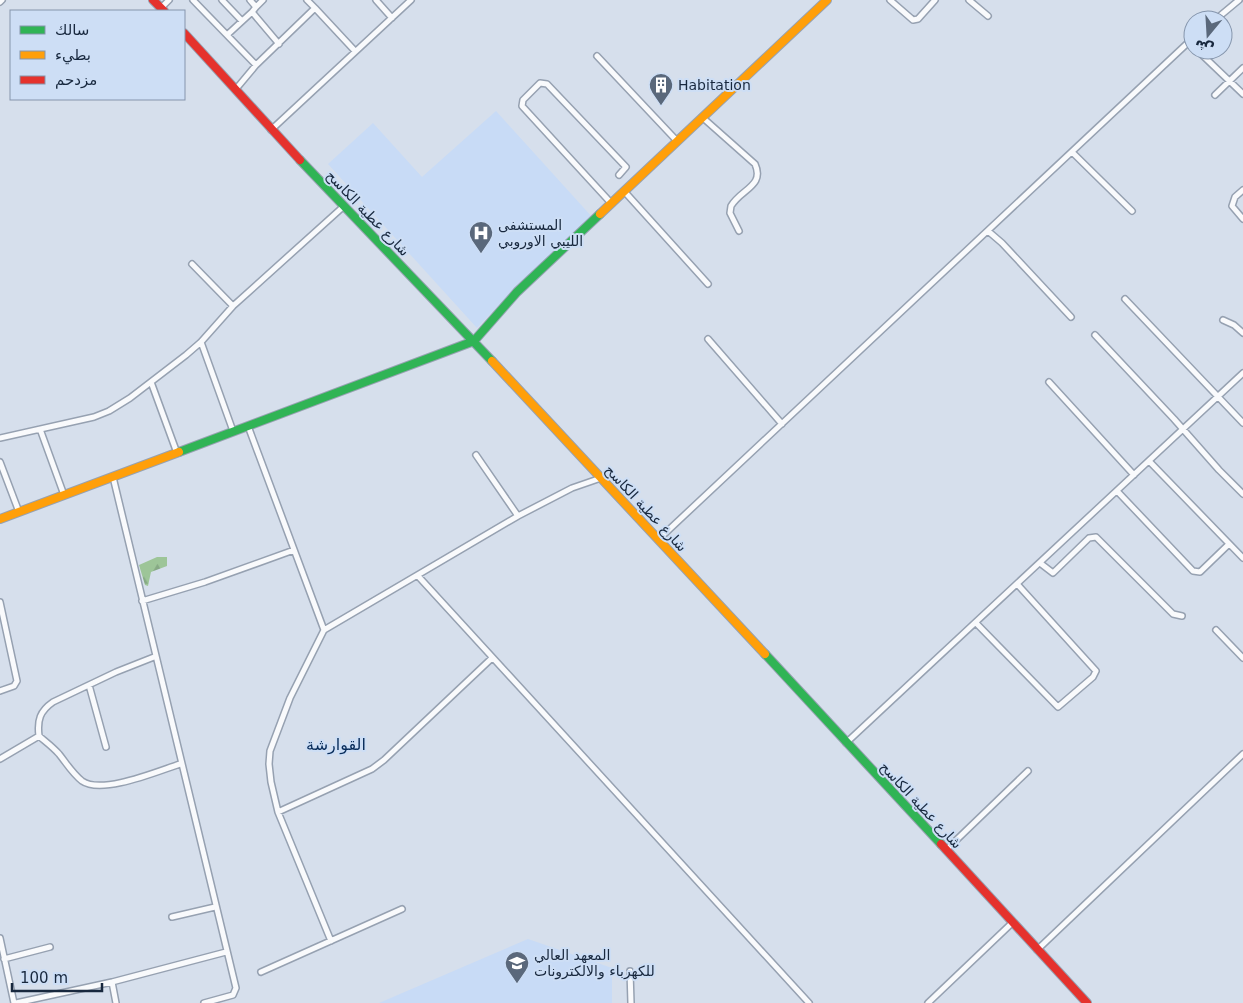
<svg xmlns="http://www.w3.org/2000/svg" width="1243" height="1003" viewBox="0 0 1243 1003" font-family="'DejaVu Sans','Noto Sans Arabic',sans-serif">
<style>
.built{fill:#c8dbf6}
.forest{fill:url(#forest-firs)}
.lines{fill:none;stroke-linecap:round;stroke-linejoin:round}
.street-casing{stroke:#96a1b1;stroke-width:8}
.fast-casing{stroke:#96a1b1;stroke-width:10}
.slow-casing{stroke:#96a1b1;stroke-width:10}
.jam-casing{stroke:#96a1b1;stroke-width:10}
.street{stroke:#f9fafc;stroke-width:5}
.fast{stroke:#30b455;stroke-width:8}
.slow{stroke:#ff9f0a;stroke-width:8}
.jam{stroke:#e5322d;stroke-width:8}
.labels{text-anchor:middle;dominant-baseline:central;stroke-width:4;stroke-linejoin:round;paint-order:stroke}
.poi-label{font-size:14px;fill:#18283e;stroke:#cddef5;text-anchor:start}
.street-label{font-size:14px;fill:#18283e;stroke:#cddef5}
.quarter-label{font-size:16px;fill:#082c5a;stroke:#cddef5}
</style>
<defs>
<pattern id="forest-firs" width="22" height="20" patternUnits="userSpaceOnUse" patternTransform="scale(1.25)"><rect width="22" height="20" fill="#9dc598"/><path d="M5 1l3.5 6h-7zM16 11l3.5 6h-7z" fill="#86a984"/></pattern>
</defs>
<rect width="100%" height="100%" fill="#d6dfec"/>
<!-- built -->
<path class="built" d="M496 111 593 218 513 290 477 328 328 164 373 123 422 177Z
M528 939 612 968V1003H379Z"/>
<!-- forest -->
<path class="forest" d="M157 557H167V566L151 572 148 586 145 585 139 565Z"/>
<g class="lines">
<!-- street casing -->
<g class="street-casing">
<path id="street" d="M193 0 256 65
M222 0 242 21
M250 0 256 7 252 12 279 44
M307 0 315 8
M376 0 392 18
M890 0 913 20 918 19 935 0
M969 0 988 16
M0 2 2 0
M256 7 263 0
M161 8 169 0
M1215 20 1239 0
M227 35 252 12
M1197 50 1243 94
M597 56 677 141
M236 89 256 65 315 8 355 51
M1215 95 1243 68
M702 117 755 164C765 186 741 189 731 206L730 213 739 231
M271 130 411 0
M1072 152 1132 211
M1243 190 1235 197 1232 206 1243 219
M624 191 708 284
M611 203 522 106 523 100 540 83 547 84 626 167 619 175
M988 231 1002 243 1071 317
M192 264 233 306 344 206
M1125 299 1243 423
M1223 320 1234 325 1243 333
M1095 335 1174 419 1219 470 1243 494
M708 339 782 424
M201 342 233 431
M151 382 177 453
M1049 382 1134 475
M248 426 324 630
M40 429 64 495
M0 438 94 417 109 411 130 398 186 355 201 342 233 306
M476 455 518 516
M1149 461 1243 558
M0 462 19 512
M113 477 236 988 233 995 204 1003
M1117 491 1193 571 1200 572 1229 544
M659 539 1193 38
M1040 563 1053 573 1089 538 1096 537 1173 614 1182 616
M418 576 809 1003
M142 601 205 582 294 550
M0 602 17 681 14 686 0 691
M976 623 1058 707 1093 677 1096 671 1017 584
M1216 630 1243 658
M154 657 116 672 53 702C40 711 37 720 39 736 46 742 53 747 59 754 67 764 72 773 82 781 102 795 158 771 180 764
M89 685 106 747
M846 743 1243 373
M0 759 39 736
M278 812 372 769 384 760 492 658
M946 850 1028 771
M172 917 215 907
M0 938 14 1003
M331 941 278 812 271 782 269 764 270 751 290 698 324 630 518 516 572 488 601 478
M1037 950 1243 754
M4 959 50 947
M630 971 631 1003
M261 972 402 909
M112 982 116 1003
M16 1003 112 982 226 952
M928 1003 1012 923"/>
</g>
<!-- fast casing -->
<g class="fast-casing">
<path id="fast" d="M300 160 492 361
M179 452 474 341 517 292 600 214
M765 654 941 844"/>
</g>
<!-- slow casing -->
<g class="slow-casing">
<path id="slow" d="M600 214 827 0
M492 361 765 654
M0 519 179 452"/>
</g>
<!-- jam casing -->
<g class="jam-casing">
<path id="jam" d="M153 0 164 11
M184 33 300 160
M941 844 1087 1003"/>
</g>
<!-- street -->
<use href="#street" class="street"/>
<!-- fast -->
<use href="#fast" class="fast"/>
<!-- slow -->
<use href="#slow" class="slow"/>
<!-- jam -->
<use href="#jam" class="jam"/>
</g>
<!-- icons -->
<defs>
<g id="building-pin" transform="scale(1.25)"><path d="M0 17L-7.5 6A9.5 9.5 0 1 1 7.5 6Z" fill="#5a687b" stroke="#cddef5"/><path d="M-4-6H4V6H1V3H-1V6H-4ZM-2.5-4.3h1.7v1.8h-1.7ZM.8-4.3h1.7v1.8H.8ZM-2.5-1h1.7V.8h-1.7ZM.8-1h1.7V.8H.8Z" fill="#fff"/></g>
<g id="hospital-pin" transform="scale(1.25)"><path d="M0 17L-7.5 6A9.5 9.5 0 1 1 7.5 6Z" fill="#5a687b" stroke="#cddef5"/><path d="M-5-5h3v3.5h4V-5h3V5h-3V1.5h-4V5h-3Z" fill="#fff"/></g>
<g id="university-pin" transform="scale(1.25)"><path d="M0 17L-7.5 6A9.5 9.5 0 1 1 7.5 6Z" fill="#5a687b" stroke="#cddef5"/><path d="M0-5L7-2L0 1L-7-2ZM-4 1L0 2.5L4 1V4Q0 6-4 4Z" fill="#fff"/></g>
</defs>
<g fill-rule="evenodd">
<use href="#building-pin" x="661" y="85"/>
<use href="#hospital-pin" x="481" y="233"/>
<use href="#university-pin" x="517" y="963"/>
</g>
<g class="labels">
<!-- poi labels -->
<g class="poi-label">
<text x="678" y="85">Habitation</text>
<text x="498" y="225">المستشفی<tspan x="498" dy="16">الليبي الاوروبي</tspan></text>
<text x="534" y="955">المعهد العالي<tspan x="534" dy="16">للكهرباء والالكترونات</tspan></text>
</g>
<!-- street labels -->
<g class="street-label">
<text transform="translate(368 213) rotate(46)">شارع عطية الكاسح</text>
<text transform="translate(646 508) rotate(47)">شارع عطية الكاسح</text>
<text transform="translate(921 805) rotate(47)">شارع عطية الكاسح</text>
</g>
<!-- quarter labels -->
<g class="quarter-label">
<text x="336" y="744">القوارشة</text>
</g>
</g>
<!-- legend -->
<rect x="10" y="10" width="175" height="90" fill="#cddef5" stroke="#8595ac"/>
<rect x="20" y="26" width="25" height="8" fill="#30b455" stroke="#8595ac"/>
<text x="55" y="35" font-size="15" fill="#18283e">سالك</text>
<rect x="20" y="51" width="25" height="8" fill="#ff9f0a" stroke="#8595ac"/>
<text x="55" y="60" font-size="15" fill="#18283e">بطيء</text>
<rect x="20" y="76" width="25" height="8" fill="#e5322d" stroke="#8595ac"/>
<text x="55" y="85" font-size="15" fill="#18283e">مزدحم</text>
<!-- north arrow -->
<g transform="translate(1208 35) rotate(198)"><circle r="24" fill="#cddef5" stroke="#8595ac"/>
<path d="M0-4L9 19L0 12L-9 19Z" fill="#5a687b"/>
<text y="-8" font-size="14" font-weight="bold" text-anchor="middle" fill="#18283e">ش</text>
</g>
<!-- scale -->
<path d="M12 983v8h90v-8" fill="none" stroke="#18283e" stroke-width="2.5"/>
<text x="20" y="983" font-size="15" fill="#18283e" stroke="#cddef5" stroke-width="4" paint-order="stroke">100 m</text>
</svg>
